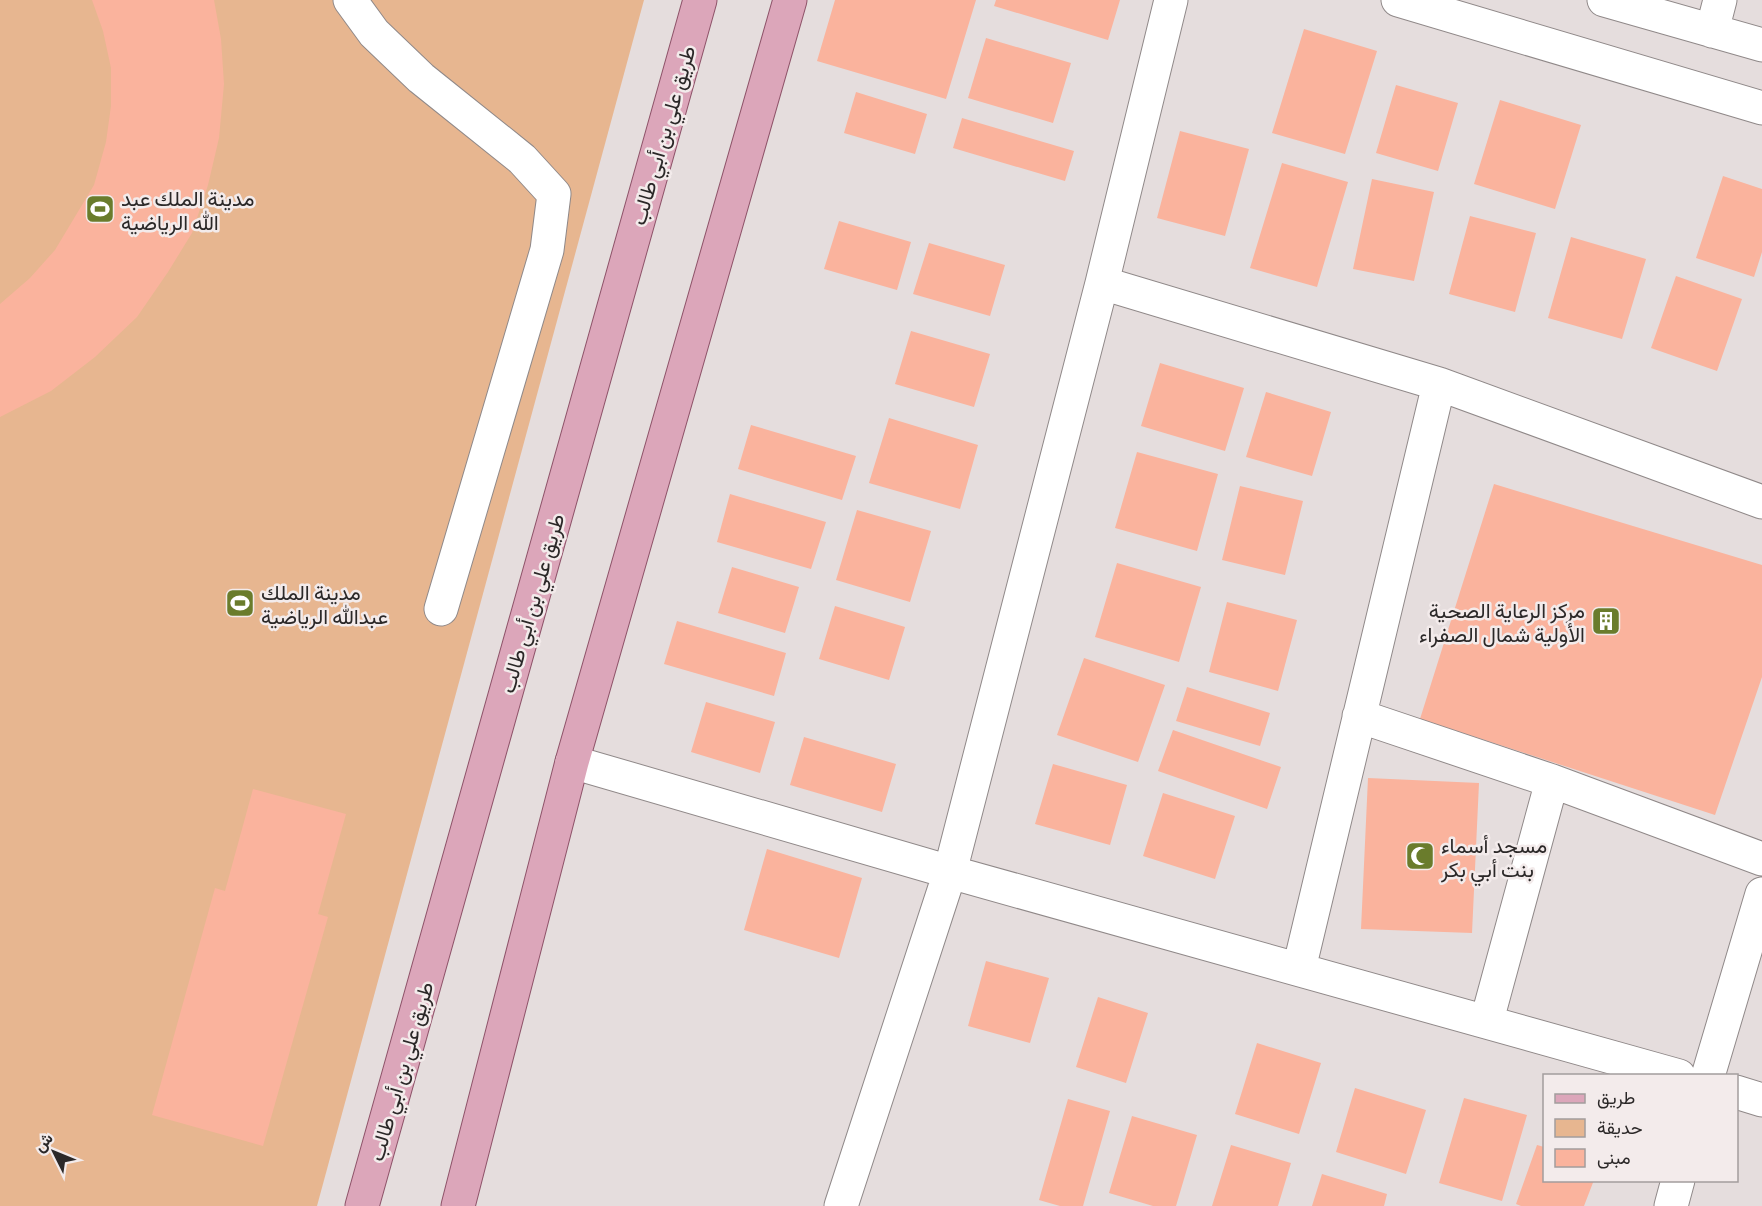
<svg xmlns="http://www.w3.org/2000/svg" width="1762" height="1206" viewBox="0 0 1762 1206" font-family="Barlow,Vazirmatn,sans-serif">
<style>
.green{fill:#e7b690}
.building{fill:#fab39d}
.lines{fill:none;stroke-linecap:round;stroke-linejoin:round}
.minor-casing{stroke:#908989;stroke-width:35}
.major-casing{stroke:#8e5369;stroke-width:35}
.minor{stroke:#fff;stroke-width:33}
.major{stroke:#dca6ba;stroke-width:33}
.labels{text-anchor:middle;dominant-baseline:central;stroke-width:5;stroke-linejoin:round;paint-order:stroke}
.street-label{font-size:21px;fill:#2b2828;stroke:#f3ebeb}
.poi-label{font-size:21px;fill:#2b2828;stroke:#f3ebeb;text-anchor:start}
</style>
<rect width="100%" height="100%" fill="#e5dddd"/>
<!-- green -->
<path class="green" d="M0 0H644L317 1206H0Z"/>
<!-- building -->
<path class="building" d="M92 0H214L221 39 224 84 219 138 208 185 192 233 168 272 137 317 95 357 51 391 0 417V304L30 278 55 250 94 185 106 142 111 106V68L103 31Z
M835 0H976L946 99 817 61Z
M996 0H1120L1108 40 994 6Z
M1304 29 1377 51 1345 154 1272 133Z
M986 38 1071 63 1053 123 968 98Z
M1396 85 1458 103 1438 171 1376 153Z
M856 92 927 114 915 154 844 133Z
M1500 100 1581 125 1555 209 1474 184Z
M962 118 1074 151 1065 181 953 148Z
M1180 131 1249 149 1225 236 1157 218Z
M1282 163 1348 182 1317 287 1250 268Z
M1723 176 1762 189V252L1754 277 1696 258Z
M1372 179 1434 192 1414 281 1353 269Z
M1470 216 1536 233 1515 312 1449 294Z
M839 221 911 242 897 290 824 269Z
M1571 237 1646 259 1622 339 1548 318Z
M929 243 1005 265 990 316 913 294Z
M1676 276 1742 299 1717 371 1651 348Z
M911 331 990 354 974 407 895 384Z
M1160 363 1244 388 1225 451 1141 426Z
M1266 392 1331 412 1312 476 1246 457Z
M889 418 978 445 960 509 869 483Z
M751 425 856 456 842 500 738 469Z
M1137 452 1218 474 1197 551 1115 528Z
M1494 484 1762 565V677L1715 815 1420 719Z
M1240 486 1303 501 1285 575 1222 560Z
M730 494 826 522 811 569 717 542Z
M857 510 931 531 910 602 836 580Z
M1117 563 1201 587 1179 662 1095 637Z
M732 567 799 587 785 633 718 613Z
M1227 602 1297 620 1278 691 1209 672Z
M835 606 905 627 889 680 819 659Z
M677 621 786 653 774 696 664 664Z
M1084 658 1165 685 1138 762 1057 735Z
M1187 687 1270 713 1260 746 1176 721Z
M706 702 775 722 760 773 691 752Z
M1173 730 1281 767 1267 809 1158 771Z
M804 737 896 764 882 812 790 785Z
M1053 764 1127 785 1110 845 1035 824Z
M1368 778 1479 783 1472 933 1361 929Z
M253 789 346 814 318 914 328 917 263 1146 152 1115 215 888 225 891Z
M1163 793 1235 816 1215 879 1143 856Z
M767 849 862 878 839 958 744 930Z
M986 961 1049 978 1030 1043 968 1026Z
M1098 997 1148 1013 1126 1083 1076 1067Z
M1257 1043 1321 1063 1299 1134 1235 1114Z
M1355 1088 1426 1110 1406 1174 1336 1152Z
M1464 1098 1527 1115 1502 1201 1439 1183Z
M1068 1099 1110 1111 1083 1206H1060L1039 1200Z
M1132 1116 1197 1135 1176 1206H1153L1109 1193Z
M1231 1145 1291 1163 1278 1206H1212Z
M1537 1145 1544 1147V1180H1594L1584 1206H1521L1516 1204Z
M1322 1174 1387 1194 1384 1206H1312Z"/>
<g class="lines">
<!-- minor casing -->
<g class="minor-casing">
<path id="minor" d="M350 0 374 33 421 78 522 159 554 194 547 250 441 609
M1398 0 1762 108
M1604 0 1762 45
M1712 31 1720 0
M1102 283 1439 384 1762 502
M1359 716 1552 781 1762 859
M572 762 950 872 1679 1076
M1299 969 1439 384
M1487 1020 1552 781
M1708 1076 1762 894
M1736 1092 1762 1100
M841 1206 950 872 1102 283 1171 0
M1671 1206 1678 1180"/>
</g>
<!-- major casing -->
<g class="major-casing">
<path id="major" d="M362 1206 700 0
M458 1206 572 762 790 0"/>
</g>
<!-- minor -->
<use href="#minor" class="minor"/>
<!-- major -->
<use href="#major" class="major"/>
</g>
<!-- icons -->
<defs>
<g id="stadium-square" transform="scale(1.5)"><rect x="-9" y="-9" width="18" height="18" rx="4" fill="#6a7c2c" stroke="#f3ebeb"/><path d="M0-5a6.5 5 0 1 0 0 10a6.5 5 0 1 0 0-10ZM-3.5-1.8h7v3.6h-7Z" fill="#fff"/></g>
<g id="building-square" transform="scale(1.5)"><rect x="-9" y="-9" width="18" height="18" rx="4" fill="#6a7c2c" stroke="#f3ebeb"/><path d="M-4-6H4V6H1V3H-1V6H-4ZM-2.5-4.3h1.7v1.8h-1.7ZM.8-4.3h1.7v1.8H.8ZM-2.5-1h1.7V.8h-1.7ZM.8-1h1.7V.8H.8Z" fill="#fff"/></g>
<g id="mosque-square" transform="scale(1.5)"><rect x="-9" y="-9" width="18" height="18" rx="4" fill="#6a7c2c" stroke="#f3ebeb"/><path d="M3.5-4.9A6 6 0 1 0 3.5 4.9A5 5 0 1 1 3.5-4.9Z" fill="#fff"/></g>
</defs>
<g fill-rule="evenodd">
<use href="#stadium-square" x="100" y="209"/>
<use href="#stadium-square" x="240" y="603"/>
<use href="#building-square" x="1606" y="621"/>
<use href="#mosque-square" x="1420" y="856"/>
</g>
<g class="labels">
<!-- street labels -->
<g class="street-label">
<text transform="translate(662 135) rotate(-74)">طريق علي بن أبي طالب</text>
<text transform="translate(531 603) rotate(-74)">طريق علي بن أبي طالب</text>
<text transform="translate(400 1071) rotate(-74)">طريق علي بن أبي طالب</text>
</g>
<!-- poi labels -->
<g class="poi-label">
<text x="121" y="197">مدينة الملك عبد<tspan x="121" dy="24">الله الرياضية</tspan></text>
<text x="261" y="591">مدينة الملك<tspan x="261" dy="24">عبدالله الرياضية</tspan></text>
<text x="1585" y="609" text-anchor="end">مركز الرعاية الصحية<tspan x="1585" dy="24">الأولية شمال الصفراء</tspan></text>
<text x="1441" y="844">مسجد أسماء<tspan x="1441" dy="24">بنت أبي بكر</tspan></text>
</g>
</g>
<!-- legend -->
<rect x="1543" y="1074" width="195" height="108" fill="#f3ebeb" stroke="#a39d9d" stroke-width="1.5"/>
<rect x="1555" y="1094" width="30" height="9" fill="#dca6ba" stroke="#a39d9d" stroke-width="1.5"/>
<text x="1597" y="1104" font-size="18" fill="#2b2828">طريق</text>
<rect x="1555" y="1119" width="30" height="18" fill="#e7b690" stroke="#a39d9d" stroke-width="1.5"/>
<text x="1597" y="1134" font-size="18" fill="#2b2828">حديقة</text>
<rect x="1555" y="1149" width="30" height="18" fill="#fab39d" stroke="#a39d9d" stroke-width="1.5"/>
<text x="1597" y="1164" font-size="18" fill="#2b2828">مبنى</text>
<!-- north arrow -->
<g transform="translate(54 1152) rotate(313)" stroke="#f3ebeb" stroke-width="4.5" paint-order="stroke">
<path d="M0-4.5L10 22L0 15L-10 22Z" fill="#2b2828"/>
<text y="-9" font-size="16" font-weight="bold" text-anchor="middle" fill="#2b2828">ش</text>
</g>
</svg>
